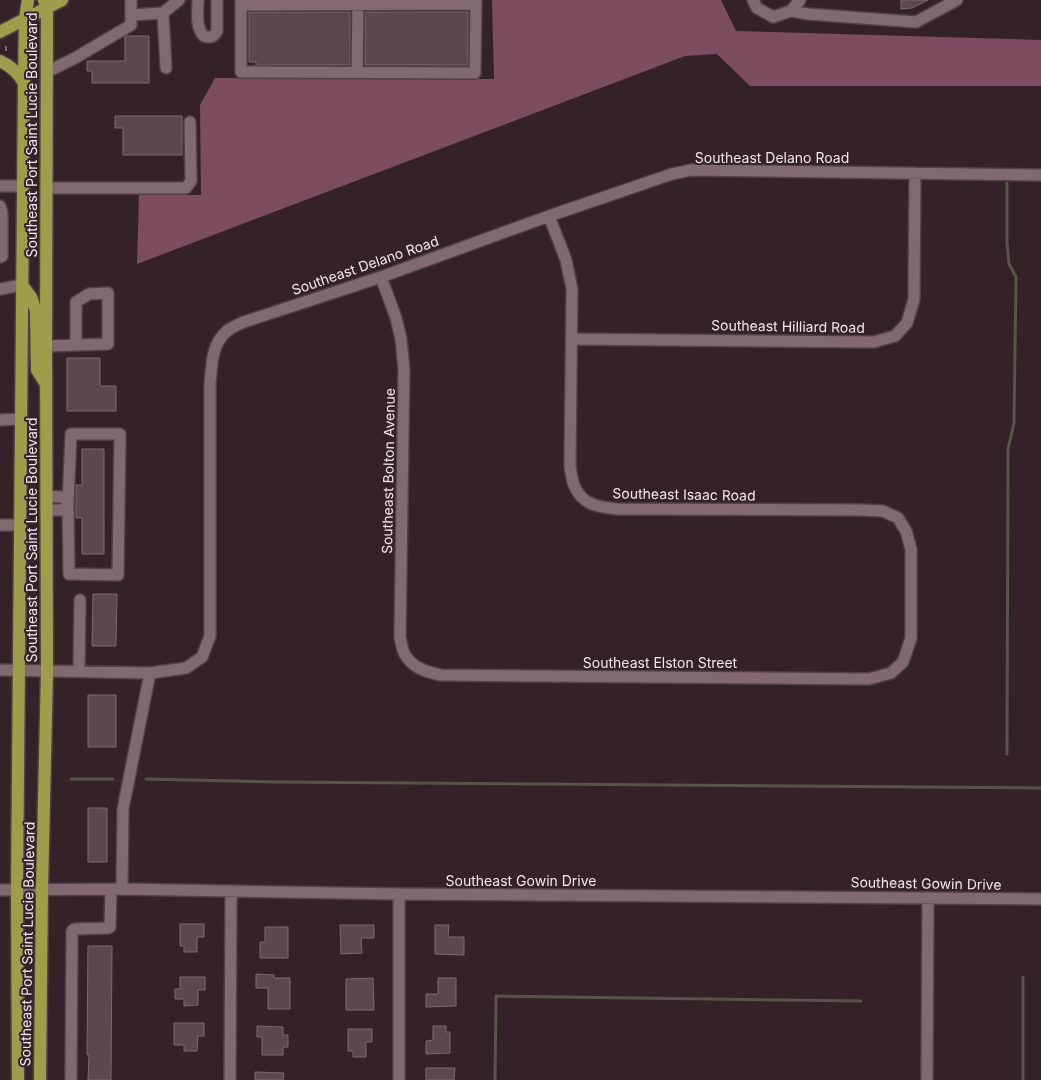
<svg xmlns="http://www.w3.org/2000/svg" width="1041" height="1080" viewBox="0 0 1041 1080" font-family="Inter,sans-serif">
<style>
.forest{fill:#7b4d5f}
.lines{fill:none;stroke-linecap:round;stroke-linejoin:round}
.stream{stroke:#575448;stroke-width:3}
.building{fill:#5c474e;stroke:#7f6870}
.minor-casing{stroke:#504046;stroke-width:14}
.major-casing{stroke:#504046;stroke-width:15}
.path{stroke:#78686d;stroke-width:2;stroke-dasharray:5 2.5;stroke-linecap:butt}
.minor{stroke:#806971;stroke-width:11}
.major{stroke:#9d9d4c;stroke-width:12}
.labels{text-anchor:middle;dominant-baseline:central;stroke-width:4;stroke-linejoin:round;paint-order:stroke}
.street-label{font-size:14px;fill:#f3e6ea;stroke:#352229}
</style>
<rect width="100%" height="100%" fill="#352229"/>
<!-- forest -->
<path class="forest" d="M492 0H721L736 31 1041 40V86H750L717 54 685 56 137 264 139 195H201L200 105 215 78 494 79Z"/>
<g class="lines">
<!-- stream -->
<path class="stream" d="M1007 754 1008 449 1014 423 1016 277 1009 264 1007 243V183
M71 779H113
M146 779 277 782 1041 788
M495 1080 496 996 861 1001
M1023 1080V977"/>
</g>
<!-- building -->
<path class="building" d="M901 0H928L912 8 901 9Z
M249 12H350V65H256V62H249Z
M365 12H468V65H365Z
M127 36H149V83H92V71H87V61H125V37Z
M115 116H182V155H123V128H115Z
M67 358H100V386H116V411H67Z
M82 449H104V554H82V518H76V485H82Z
M93 594H117L116 646H92Z
M88 695H116V747H88Z
M88 808H107V862H88Z
M180 924H204V937H197V952H184V946H180Z
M340 925H374V938H361L362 953 341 954Z
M435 925H449L448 937H464V955L435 954Z
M265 927H288V958H260V942H265Z
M88 946H112L111 1080H88L89 1055H87Z
M256 974 274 975V978H290V1009H268V988H256Z
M180 977H205V990H198V1005L184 1006V999H175V989H180Z
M373 978 374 1010H346V979Z
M438 978H456V1006L426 1007V994H438Z
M174 1023H204V1036H198L197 1051H184V1045H174Z
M257 1026 283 1027V1035H288V1047H283V1055H262V1037H257Z
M433 1026H446V1032H450V1053L426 1054V1041L433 1040Z
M348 1029H372V1042H366V1057H353V1051H348Z
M426 1068H455L454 1080H426Z
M255 1072 284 1073 283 1080H255Z"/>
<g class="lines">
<!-- minor casing -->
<g class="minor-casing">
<path id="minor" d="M198 0C198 11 195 27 204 36 210 38 214 37 217 31V0
M241 0V72L475 73 476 0
M753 0 757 8 773 17 791 11 800 0
M241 5 476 4
M791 11 808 14 916 22 957 0
M163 13 166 68
M131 15 163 13 179 0
M47 72 75 58 131 25V0
M357 72 358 0
M0 186H23
M47 188H186L191 181 190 122
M0 206 2 213V256L0 257
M381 277 396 318 401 339 404 369 400 637C401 642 402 648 404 653 412 668 426 672 441 675L869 679 891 673 903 662 911 638V549L906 531 898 518 883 511 862 510 617 509C598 507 582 505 574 485 572 480 571 472 570 466L572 289 566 260 549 216
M0 289 22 285
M572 339 874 342 895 336 907 323 914 299 915 173
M46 346 108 344V293L89 294 76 302V345
M0 420 21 419
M71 434H120L118 575 69 574 68 503Z
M46 496 63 497 68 503 64 510H46
M0 525H20
M0 670 150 673 186 668 202 657 210 636V384C212 365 211 345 227 331 230 328 236 326 241 323L381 277 549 216 672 174 691 170 1041 175
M79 671 80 600
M122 889 123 809 150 673
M0 890 122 889 399 894 1041 899
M399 894V1080
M71 1080 72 932 73 930 75 929 108 928 110 927 111 889
M230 1080 231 892
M927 1080 928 898"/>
</g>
<!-- major casing -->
<g class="major-casing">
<path id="major" d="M0 32 62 0
M0 61C11 66 18 72 24 83
M22 285 31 297 36 311 37 370 46 384
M18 1080 17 890 24 83 25 19 28 0
M40 1080 42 889 47 671 46 346 47 7 44 0"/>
</g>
<!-- path -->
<path class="path" d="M6 51V45"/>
<!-- minor -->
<use href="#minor" class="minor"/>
<!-- major -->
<use href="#major" class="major"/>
</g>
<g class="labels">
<!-- street labels -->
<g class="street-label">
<text transform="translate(31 135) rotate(-90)">Southeast Port Saint Lucie Boulevard</text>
<text x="772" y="157">Southeast Delano Road</text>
<text transform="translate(365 265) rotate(-19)">Southeast Delano Road</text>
<text transform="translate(788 326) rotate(1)">Southeast Hilliard Road</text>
<text transform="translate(388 471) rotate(-89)">Southeast Bolton Avenue</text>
<text transform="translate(684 494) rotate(1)">Southeast Isaac Road</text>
<text transform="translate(31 540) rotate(-90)">Southeast Port Saint Lucie Boulevard</text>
<text x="660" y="662">Southeast Elston Street</text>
<text x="521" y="880">Southeast Gowin Drive</text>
<text transform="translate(926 883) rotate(1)">Southeast Gowin Drive</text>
<text transform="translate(27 944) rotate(-89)">Southeast Port Saint Lucie Boulevard</text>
</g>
</g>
</svg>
